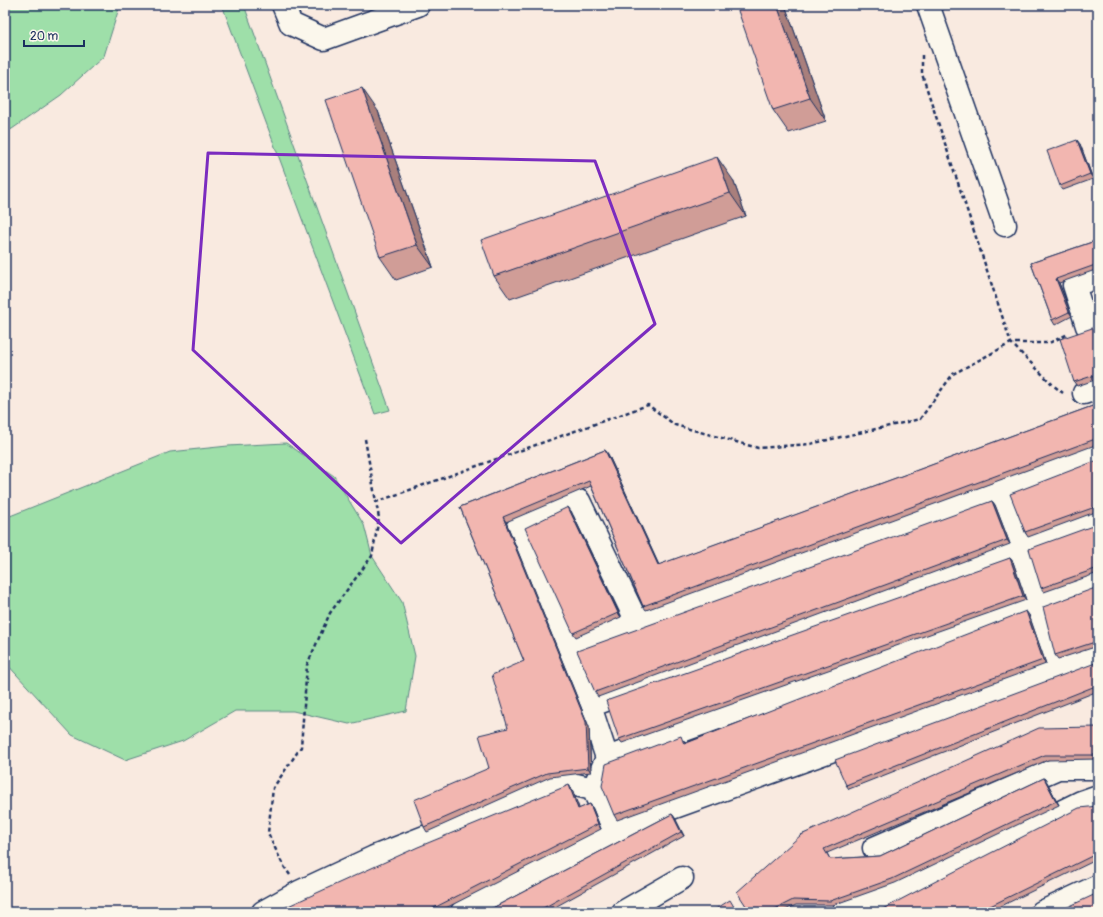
<svg xmlns="http://www.w3.org/2000/svg" width="1103" height="917" viewBox="0 0 1103 917" font-family="Pangolin,sans-serif">
<style>
.green{fill:#9edfa9;stroke:#5c8784}
.lines{fill:none;stroke-linecap:round;stroke-linejoin:round}
.minor-casing{stroke:#1b2f5e;stroke-width:25}
.path{stroke:#1b2f5e;stroke-width:2.5;stroke-dasharray:4 3;stroke-linecap:butt}
.minor{stroke:#fbf7ec;stroke-width:22}
.wall{fill:#d09d97;stroke:#1b2f5e}
.shaded-wall{fill:#a97f7b;stroke:#1b2f5e}
.building{fill:#f2b6b0;stroke:#1b2f5e}
.marked{fill:none;stroke:#7b2cbf;stroke-width:3;stroke-linejoin:round}
</style>
<rect width="100%" height="100%" fill="#f9eae0"/>
<filter id="ink" filterUnits="userSpaceOnUse"><feTurbulence type="fractalNoise" baseFrequency=".025" numOctaves="2"/><feDisplacementMap in="SourceGraphic" scale="8" xChannelSelector="R" yChannelSelector="G"/><feConvolveMatrix kernelMatrix="1 2 1 2 8 2 1 2 1" color-interpolation-filters="sRGB"/></filter>
<g filter="url(#ink)">
<!-- green -->
<path class="green" d="M5 5H120L104 56 61 95 12 129 5 132Z
M222 5H244L390 410 375 414Z
M286 443 334 476 364 525 372 556 402 602 415 656 406 711 349 724 293 711H235L183 741 125 760 72 735 5 662V518L170 452 228 446Z"/>
<g class="lines">
<!-- minor casing -->
<g class="minor-casing">
<path id="minor" d="M283 5 291 24 324 39 418 5
M928 5 1005 225
M1098 277 1074 285 1087 326 1098 322
M1084 393 1098 388
M1098 452 999 492 637 622 568 649 590 706 607 758 1098 581
M999 492 1019 549 1055 670 1098 656
M568 649 517 528 579 501 637 622
M590 706 799 627 1098 520
M607 758 593 789 613 833
M874 848 1058 768H1098
M263 912 301 891 374 857 549 788 572 784 593 789
M462 912 613 833 661 812 1055 670
M623 912 682 878
M843 912 896 893 1081 802 1098 796
M1042 912 1098 886"/>
</g>
<!-- path -->
<path class="path" d="M922 55V74L1011 343 1054 386 1063 393
M365 439 376 502 648 405 675 425 758 448 810 444 920 419 953 374 1011 343H1049L1068 334
M290 875 283 865 268 833 273 788 301 747 307 665 330 613 372 556 379 518 376 502"/>
<!-- minor -->
<use href="#minor" class="minor"/>
</g>
<!-- wall -->
<path class="wall" d="M785 5 826 121 789 133 773 110Z
M378 111 433 267 396 280 380 257Z
M1080 144 1093 179 1063 190 1060 186Z
M733 180 746 216 510 299 494 276Z
M1098 240V269L1059 283 1072 316 1055 325 1052 320 1031 263Z
M1098 326V379L1077 386 1074 382Z
M1098 404V444L646 610 643 606 591 486 506 522 589 727 591 772 550 777 427 832 424 827 489 768 508 728 524 661 460 507 605 450 608 454 659 565Z
M1098 460V511L1028 537 1025 532Z
M992 501 995 505 1010 544 598 697 595 692Z
M571 511 621 617 576 637 573 633Z
M1098 524V573L1044 592 1041 588Z
M1010 558 1013 562 1026 600 622 743 619 739Z
M1098 587V646L1058 659 1055 655Z
M1029 615 1046 664 617 820 614 815 684 740 685 743Z
M1098 662V691L849 789 846 785Z
M1098 727V759L1048 760 827 853 830 859 880 856 1044 778 1047 782 1059 805 895 883 833 905H796L781 912H750L801 835Z
M572 789 579 809 590 804 593 809 601 829 438 912H275Z
M1098 806V859L989 912H877Z
M672 814 675 818 684 836 546 912H485Z"/>
<!-- shaded-wall -->
<path class="shaded-wall" d="M777 5H785L826 121 810 98Z
M362 88 378 111 433 267 417 245Z
M1077 140 1080 144 1093 179 1090 174Z
M717 157 733 180 746 216 730 193Z
M1056 279 1059 283 1072 316 1069 312Z
M605 450 608 454 661 570 658 565Z
M992 501 995 505 1010 544 1007 540Z
M568 507 571 511 621 617 618 613Z
M503 517 506 522 589 727 591 772 588 768Z
M1010 558 1013 562 1026 600 1023 596Z
M1026 611 1029 615 1046 664 1043 660Z
M1044 778 1047 782 1059 805 1056 801Z
M569 785 572 789 581 813 578 809Z
M590 804 593 809 601 829 598 824Z
M672 814 675 818 684 836 681 832Z"/>
<!-- building -->
<path class="building" d="M736 5H777L810 98 773 110Z
M362 88 417 245 380 257 326 100Z
M1077 140 1090 174 1060 186 1047 151Z
M717 157 730 193 494 276 481 240Z
M1098 240V264L1056 279 1069 312 1052 320 1031 263Z
M1098 281V288L1096 282Z
M1098 326V374L1074 382 1060 339Z
M1098 404V438L643 606 589 481 503 517 586 722 588 768 547 773 424 827 414 800 489 768 479 735 508 728 492 675 524 661 460 507 605 450 658 565Z
M1098 460V506L1025 532 1010 494Z
M992 501 1007 540 595 692 577 651Z
M568 507 618 613 573 633 525 528Z
M1098 524V568L1041 588 1029 549Z
M1010 558 1023 596 619 739 606 701Z
M1098 587V641L1055 655 1043 607Z
M1026 611 1043 660 614 815 602 786 606 764 681 736 684 744Z
M1098 662V685L846 785 835 760Z
M1098 727V755H1045L824 849 830 859 880 856 1044 778 1056 801 892 879 830 901 793 900 769 912H750L737 892 801 835 1039 728Z
M569 785 578 809 590 804 598 824 426 912H275L418 847Z
M1098 806V853L978 912H877L940 879 1079 808Z
M672 814 681 832 536 912H485Z
M1098 893V912H1057Z
M730 900 737 912H711Z"/>
</g>
<!-- marked area -->
<path class="marked" d="M208 153 595 161 655 324 401 543 193 350Z"/>
<!-- margin -->
<rect width="1103" height="917" fill="none" stroke="#fbf7ec" stroke-width="20"/>
<rect x="10" y="10" width="1083" height="897" fill="none" stroke="#1b2f5e" stroke-width="1.5" filter="url(#ink)"/>
<!-- scale -->
<path d="M24 40v6h60v-6" fill="none" stroke="#1b2f5e" stroke-width="2"/>
<text x="30" y="40" font-size="12" fill="#1b2f5e" stroke="#fbf7ec" stroke-width="3" paint-order="stroke">20 m</text>
</svg>
